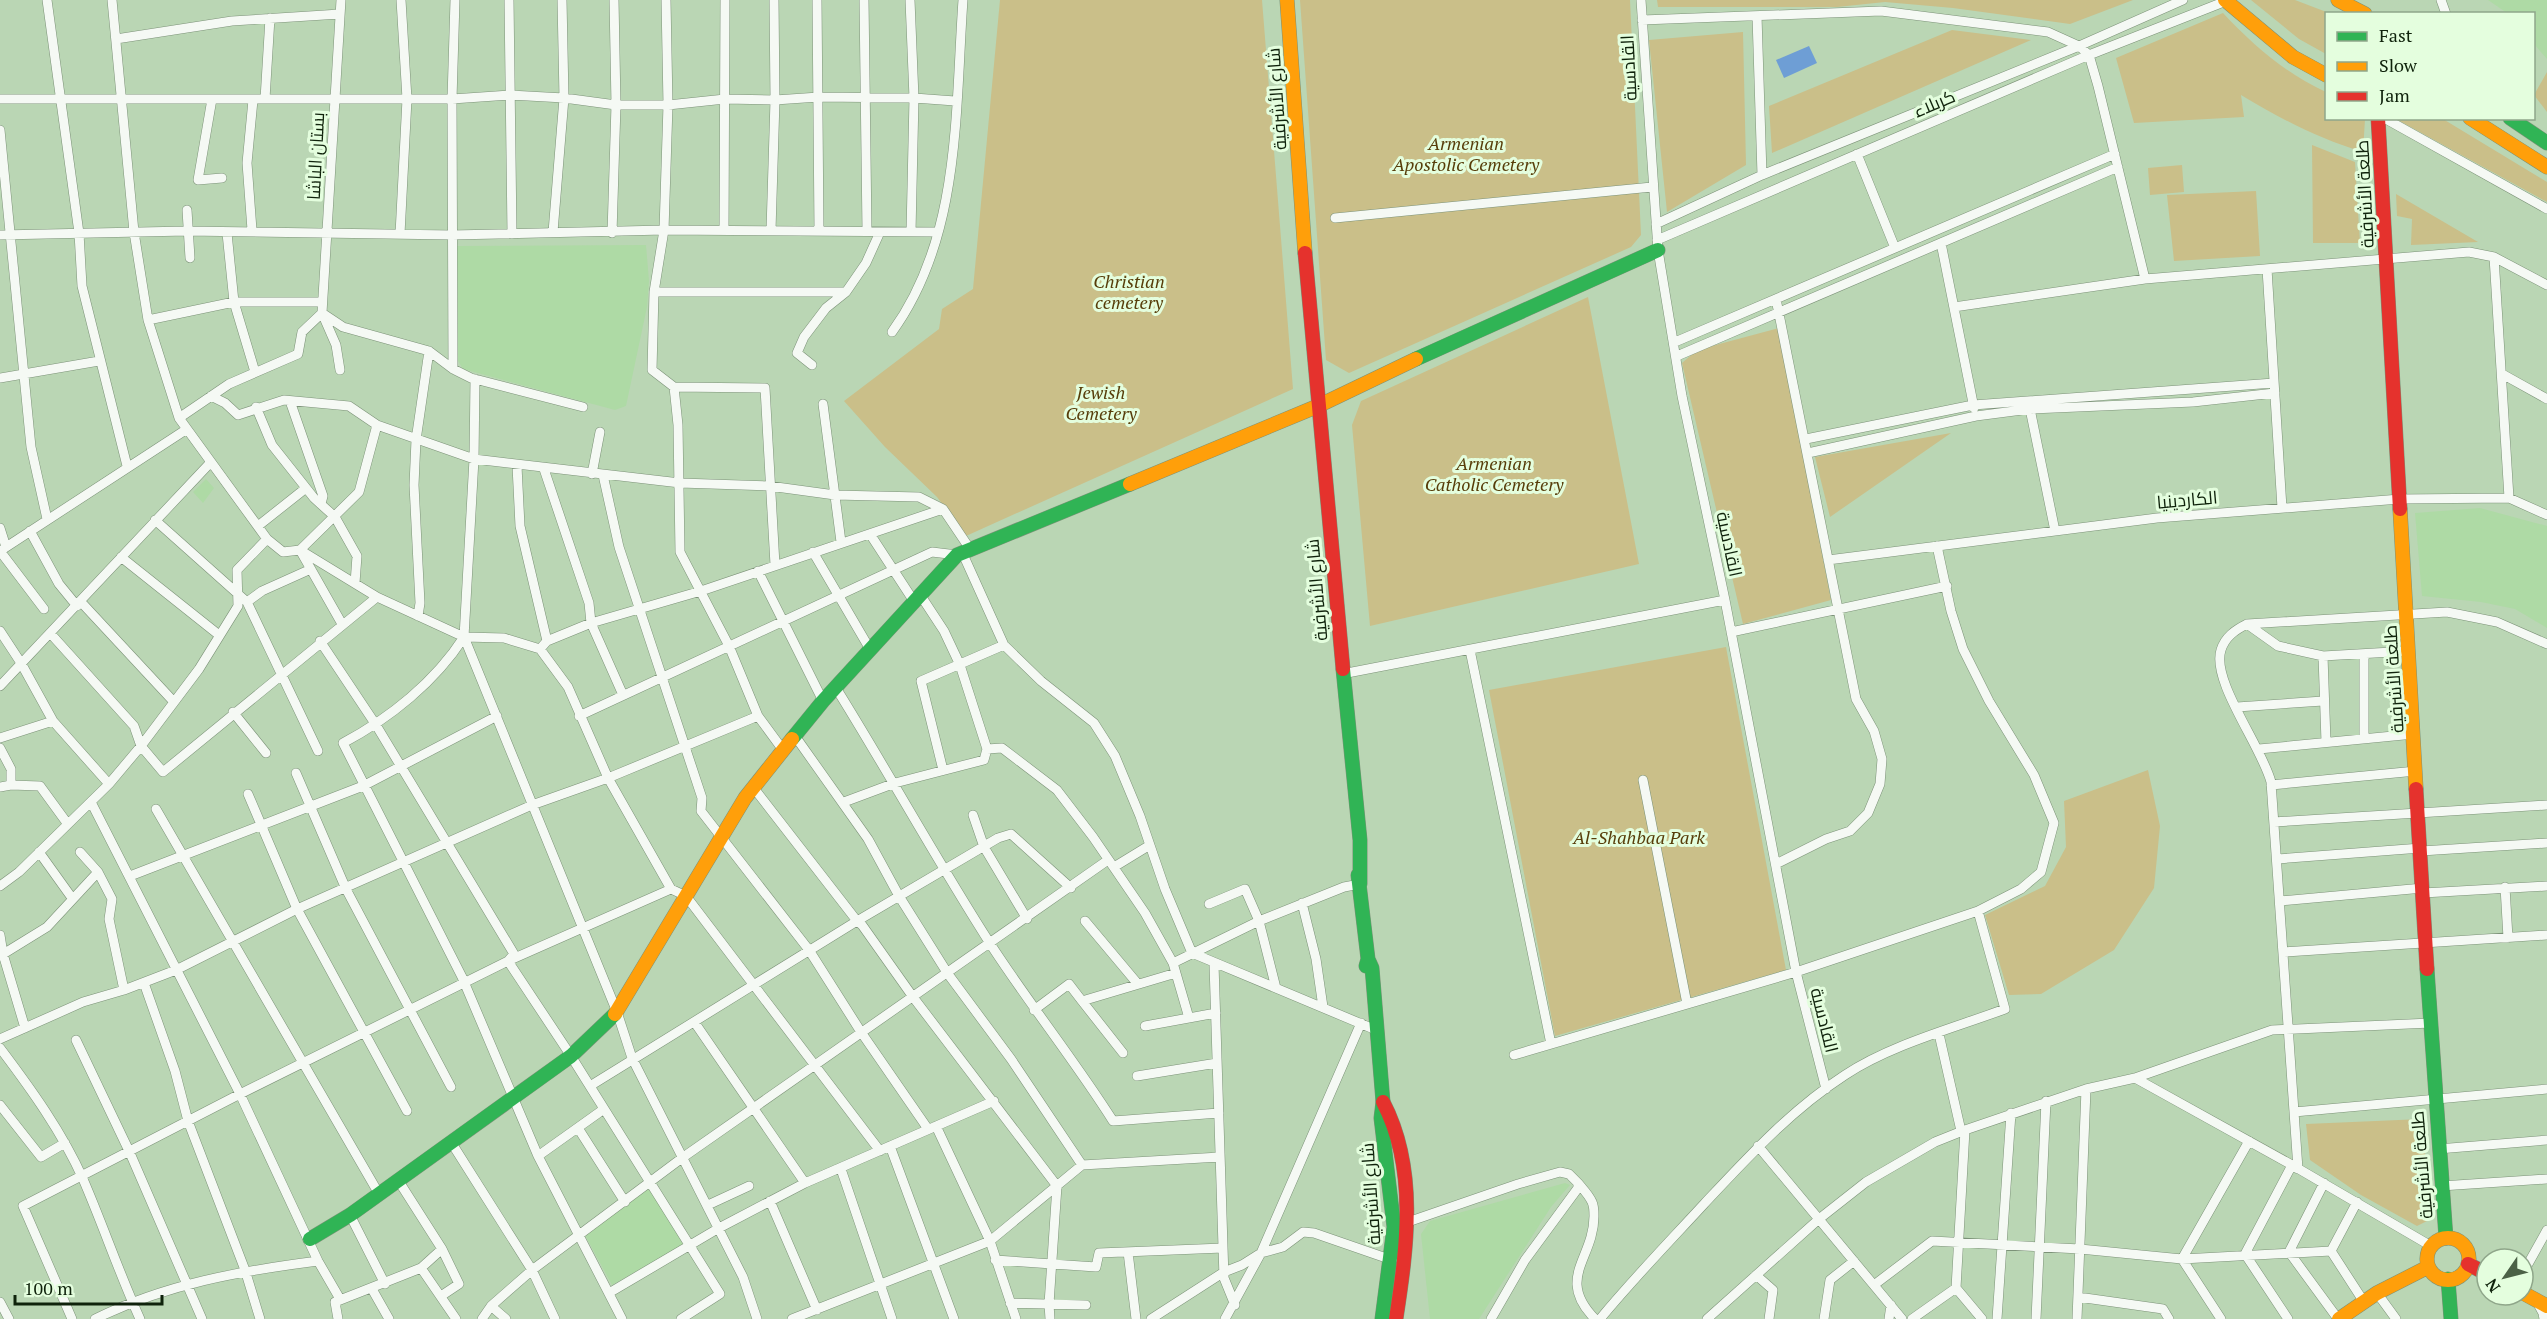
<svg xmlns="http://www.w3.org/2000/svg" width="2547" height="1319" viewBox="0 0 2547 1319" font-family="'PT Serif',Cairo,serif">
<style>
.built{fill:#aedaa5}
.green{fill:#cabf89}
.water{fill:#6e9ed5}
.lines{fill:none;stroke-linecap:round;stroke-linejoin:round}
.street-casing{stroke:#7c9278;stroke-width:10}
.fast-casing{stroke:#7c9278;stroke-width:15}
.slow-casing{stroke:#7c9278;stroke-width:15}
.jam-casing{stroke:#7c9278;stroke-width:15}
.street{stroke:#f5f9f4;stroke-width:9}
.fast{stroke:#30b455;stroke-width:14}
.slow{stroke:#ff9f0a;stroke-width:14}
.jam{stroke:#e5322d;stroke-width:14}
.labels{text-anchor:middle;dominant-baseline:central;stroke-width:6;stroke-linejoin:round;paint-order:stroke}
.street-label{font-size:18px;fill:#0f220b;stroke:#e4fede}
.park-label{font-size:18px;font-style:italic;fill:#573d09;stroke:#e4fede}
</style>
<rect width="100%" height="100%" fill="#bad6b4"/>
<!-- built -->
<path class="built" d="M2488 0H2547V59L2534 44V14L2507 13Z
M646 245 649 281 647 307 626 406 615 410 463 369 458 361 457 246Z
M206 479 214 488 203 503 193 492Z
M2480 508 2547 526V628L2515 609 2481 602 2422 596 2415 513Z
M1565 1183 1570 1185 1551 1207 1479 1319H1430L1421 1234 1430 1221Z
M649 1184 686 1243 612 1285 585 1235Z"/>
<!-- green -->
<path class="green" d="M1000 0H1262L1293 389 966 536 937 497 885 447 844 401 939 329 942 309 973 289Z
M1300 0H1630L1641 235 1631 247 1349 373 1326 360Z
M1657 0H2133L2070 24 1953 8 1885 2 1837 7H1658Z
M2251 0H2295L2329 13 2326 14V54L2299 39Z
M2223 13C2254 46 2285 73 2326 92V118L2365 119 2363 152C2319 139 2281 119 2241 95L2244 117 2134 123 2116 58Z
M1952 30 2031 40 1772 153 1769 106Z
M1743 32 1746 165 1667 212 1649 40Z
M2547 72V112L2534 95Z
M2396 119H2443L2547 182V202Z
M2312 145 2355 162 2360 243H2313Z
M2182 165 2184 192 2150 195 2148 168Z
M2256 191 2260 256 2174 261 2167 195Z
M2396 194 2478 242 2411 245 2412 219 2397 216Z
M1588 297 1639 564 1370 626 1352 425 1361 401Z
M1779 328 1831 600 1743 624 1682 363 1697 350Z
M1951 433 1830 517 1815 457Z
M1726 647 1786 970 1555 1036 1489 690Z
M2148 770 2160 826 2154 888 2114 950 2041 994 2009 995 1985 915 2045 886 2066 847 2064 801Z
M2422 1119 2431 1219 2417 1226 2361 1195 2310 1160 2306 1124Z"/>
<!-- water -->
<path class="water" d="M1809 46 1817 63 1784 78 1776 60Z"/>
<g class="lines">
<!-- street casing -->
<g class="street-casing">
<path id="street" d="M47 0 79 233 82 286 127 466
M112 0 134 232 148 320 179 418 267 539 283 552 300 550 377 597 464 637 504 638 540 649 547 641 591 623 701 591 943 509 970 549
M509 0 512 234
M666 0 668 105 664 230 654 292 652 370 674 387 678 425 680 552 729 646 758 716 783 750
M817 0 819 231
M864 0 867 231
M910 0 914 98 911 232
M1641 0 1658 250 1682 396 1725 600 1796 972 1826 1089
M2441 0 2446 14
M1757 16 1762 175
M1642 20 1881 11 2048 32 2079 46 2089 55 2098 86 2145 279
M116 39 232 21 340 14
M0 99H452L510 95 564 98 616 105H668L725 99 775 100 819 97 914 98 955 101
M212 99 198 180 222 178
M265 99 270 18
M2384 118 2547 209
M0 130 31 447 47 519
M1857 154 1895 248
M187 210 190 258
M1335 218 1652 187
M1656 224 1762 175 2079 46 2183 0
M252 230 247 163 253 100
M724 230 725 0
M771 230 775 100 774 0
M553 232 564 98 562 0
M227 233 234 302 255 372
M612 233 616 105 614 0
M400 234 407 99 401 0
M0 235 187 231 452 235 664 230 938 232
M1657 240 2089 55 2226 1
M1941 243 1974 408
M2494 257 2509 498
M2267 269 2282 508
M654 292H846
M1954 307 2145 279 2469 252 2494 257 2547 285
M322 313 343 327 429 351 453 369 471 378 583 407
M148 320 234 302H322
M892 332C961 237 955 112 963 0
M1675 342 2115 154
M1677 356 2118 167
M812 365 797 353 804 337 826 308 846 292 866 263 880 232
M453 369 452 99 455 0
M340 370 336 345 322 313 341 0
M2504 375 2547 399
M0 378 99 361
M475 379 474 459 464 637 617 1012 632 1058 743 1277 757 1319
M674 387 765 388 775 565
M211 396 225 403 238 415 284 400 349 406 377 425 474 459 680 483 769 486 835 495 919 497 943 509
M290 401 323 496 321 504
M823 404 841 542
M2029 404 2055 531
M256 407 272 445 314 498 335 517 357 556 355 583
M179 418 229 384 298 354 302 332 322 313
M1806 439 1973 405 2274 383
M1808 453 1976 416 2030 409 2193 402 2275 393
M517 466 520 526 547 641
M544 469 589 603 591 623 623 695
M592 474 600 432
M603 475 619 547 702 798 701 811 809 950 861 1032 928 1129
M155 520 247 602 318 751
M258 526 306 488
M0 528 6 547
M30 531 59 584 77 606
M870 534 915 603
M813 552 871 651
M962 552 1004 645 1041 681 1094 723 1115 756 1140 816 1165 889 1192 953 1376 1030
M121 557 219 635
M1828 560 2157 518 2400 499 2509 498 2547 515
M758 571 823 701
M921 596 944 631 960 665 987 749 1002 748 1057 790 1093 837 1145 913 1173 963 1189 1018
M81 602 174 702
M247 602 262 591 311 569
M44 609 0 551 187 429
M418 616 420 603 414 485 416 440 429 351
M342 624 300 550 359 492 377 425
M2247 624 2278 646 2323 656 2409 651
M0 631 21 663 53 721 109 784
M1731 632 1947 586
M50 633 134 726 141 746 163 772 377 597
M464 637C435 682 390 718 343 743L462 977 538 1156 622 1319
M320 641 376 725 514 954 508 961 571 1056 720 1294 681 1319
M540 649 568 687 608 778 671 889
M1470 650 1551 1044
M2364 655V737
M2323 656 2326 742
M1342 674 1725 600
M0 686 211 462
M836 688C889 773 937 861 991 945 1030 1005 1075 1061 1113 1121L1219 1113
M2237 707 2323 701
M233 712 266 753
M579 716 932 552 957 555
M795 736 868 839 899 896 948 974 1011 1059 1082 1165
M0 738 53 721
M0 748 11 769V785
M2259 749 2414 734
M943 770 921 681 1004 645
M296 773 346 889 451 1087
M1643 780 1687 1004
M2271 785 2416 771
M0 787 11 785 40 786 67 823
M753 787 857 921 862 925 913 997 1057 1186 1049 1304 1050 1319
M248 794 297 909 407 1111
M91 802 240 1094 318 1261 340 1299
M844 802 895 783 984 760 987 749
M156 809 379 1194
M973 815 984 847 1027 919
M2274 822 2547 805
M2421 851 2547 843
M39 852 72 898
M80 852 98 872 112 899 109 919 124 990
M2277 859 2421 848
M1776 864 1826 839 1850 831 1868 813 1880 784 1882 759 1874 731 1856 699 1776 299
M1114 867 1150 845
M130 876 363 786 497 716
M0 886 19 872 109 784 141 746 199 669 238 606 237 570 267 539
M2505 887 2508 938
M2423 893 2547 886
M2280 901 2423 888
M1302 903 1316 959 1323 1007
M1209 904 1245 889 1259 921 1276 988
M1085 921 1137 983
M0 935 3 954 25 1028
M2284 952 2547 935
M0 956 47 927 98 872
M1173 963 1259 921 1344 887 1360 884
M1214 964 1224 1278 1235 1305
M144 983 175 1071 188 1121 245 1270 260 1319
M1082 1001 1123 1053
M1034 1010 1069 984 1082 1001 1176 973
M695 1023 805 1183
M1145 1026 1216 1013
M1939 1034 1961 1131
M0 1039 83 1002 124 990 176 970 297 909 532 805 608 778 758 716
M76 1040 130 1153 202 1319
M0 1048C31 1089 62 1132 83 1179 103 1225 119 1273 140 1319
M1514 1055 1796 972 1978 911 2021 889 2041 872 2054 823 2034 775 1989 701 1963 649 1951 611 1937 546
M1137 1076 1217 1063
M2135 1078 2292 1165 2431 1246
M590 1086 857 921 998 838 1011 834 1071 888
M0 1105 41 1157 65 1143
M2294 1112 2547 1089
M936 1126 990 1241 1016 1319
M578 1128 625 1202
M451 1142 532 1270 555 1319
M890 1146 954 1319
M1758 1146 1902 1319
M2438 1149 2547 1140
M538 1156 604 1109
M841 1169 892 1319
M2298 1169 2271 782C2262 747 2211 681 2221 650 2225 637 2235 630 2247 624L2447 612 2497 622 2547 644
M398 1180 442 1249 459 1284 441 1296
M1578 1183C1583 1189 1589 1195 1592 1202 1594 1206 1594 1211 1594 1216 1594 1259 1555 1278 1595 1319
M2324 1183 2289 1252 2338 1319
M2441 1186 2547 1179
M770 1201 817 1310
M2357 1202 2331 1251 2364 1302
M708 1205 749 1186
M350 1215 385 1284
M1402 1224 1518 1184 1560 1172 1569 1174 1578 1183V1188L1525 1260 1491 1319
M1128 1252 1136 1319
M995 1260 1096 1267 1099 1253 1223 1248
M421 1268 456 1319
M2523 1273 2547 1230
M1756 1275 1773 1290 1769 1319
M1874 1285 1932 1241 2080 1249 2182 1259 2331 1251
M1956 1288 1965 1130
M372 1289 389 1319
M609 1293 719 1228 805 1183 994 1101
M2377 1293 2396 1319
M2078 1297 2163 1309 2169 1319
M0 1302 9 1319
M2537 1302 2543 1313 2544 1319
M1010 1303 1086 1305
M491 1306 506 1319
M72 1319 23 1206 240 1094 508 961 671 889 686 896 880 1151
M95 1319C166 1284 240 1271 318 1261
M338 1319 335 1302 421 1268 442 1249
M482 1319 491 1306 532 1270 682 1158 1108 860
M792 1319 990 1241 1082 1165 1220 1157
M1151 1319 1224 1272 1242 1265 1261 1253 1283 1247 1303 1232 1314 1233 1392 1260
M1225 1319 1261 1253 1361 1023
M1600 1319C1633 1279 1669 1242 1704 1204 1748 1157 1791 1110 1845 1075 1890 1045 1954 1028 2005 1009L1978 911
M1707 1319 1819 1219 1866 1182 1935 1142 1965 1130 2086 1089 2135 1078 2272 1030 2431 1023
M1824 1319 1830 1280 1854 1261
M1889 1319 1891 1305
M1912 1319 1956 1288 1982 1319
M1997 1319 2011 1113
M2036 1319 2046 1101
M2077 1319 2086 1089
M2221 1319 2182 1259 2249 1141
M2288 1319 2245 1254 2292 1165"/>
</g>
<!-- fast casing -->
<g class="fast-casing">
<path id="fast" d="M2510 118 2547 143
M1416 359 1658 250
M1343 669 1360 840V884
M792 739 823 701 957 555 1130 484
M1358 875 1368 959 1366 966
M1368 959 1372 968 1383 1102 1381 1118 1394 1227 1382 1319
M2427 969 2446 1238
M310 1239 350 1215 571 1056 615 1014
M2448 1279 2451 1319"/>
</g>
<!-- slow casing -->
<g class="slow-casing">
<path id="slow" d="M1287 0 1305 253
M2225 0 2293 57 2326 75
M2338 0 2365 14
M2470 118 2547 167
M1130 484 1318 406 1416 359
M2400 509 2416 789
M615 1014 745 798 792 739
M2427 1259a21 21 0 1 1 42 0a21 21 0 1 1-42 0Z
M2523 1293 2547 1306
M2339 1319 2377 1293 2428 1267"/>
</g>
<!-- jam casing -->
<g class="jam-casing">
<path id="jam" d="M2378 118 2400 509
M1305 253 1343 669
M2416 789 2427 969
M1383 1102C1418 1169 1407 1247 1396 1319
M2468 1264 2487 1274"/>
</g>
<!-- street -->
<use href="#street" class="street"/>
<!-- fast -->
<use href="#fast" class="fast"/>
<!-- slow -->
<use href="#slow" class="slow"/>
<!-- jam -->
<use href="#jam" class="jam"/>
</g>
<g class="labels">
<!-- street labels -->
<g class="street-label">
<text transform="translate(1628 68) rotate(-93)">القادسية</text>
<text transform="translate(1276 99) rotate(-94)">شارع الأشرفية</text>
<text transform="translate(1934 103) rotate(-23)">كربلاء</text>
<text transform="translate(315 156) rotate(-87)">بستان الباشا</text>
<text transform="translate(2364 194) rotate(-93)">طلعة الأشرفية</text>
<text transform="translate(2187 499) rotate(-5)">الكاردينيا</text>
<text transform="translate(1730 544) rotate(78)">القادسية</text>
<text transform="translate(1316 590) rotate(-95)">شارع الأشرفية</text>
<text transform="translate(2393 679) rotate(-94)">طلعة الأشرفية</text>
<text transform="translate(1825 1020) rotate(76)">القادسية</text>
<text transform="translate(2421 1165) rotate(-95)">طلعة الأشرفية</text>
<text transform="translate(1370 1194) rotate(-94)">شارع الأشرفية</text>
</g>
<!-- park labels -->
<g class="park-label">
<text x="1466" y="143">Armenian<tspan x="1466" dy="21">Apostolic Cemetery</tspan></text>
<text x="1129" y="281">Christian<tspan x="1129" dy="21">cemetery</tspan></text>
<text x="1101" y="392">Jewish<tspan x="1101" dy="21">Cemetery</tspan></text>
<text x="1494" y="463">Armenian<tspan x="1494" dy="21">Catholic Cemetery</tspan></text>
<text x="1639" y="837">Al-Shahbaa Park</text>
</g>
</g>
<!-- legend -->
<rect x="2325" y="12" width="210" height="108" fill="#e4fede" stroke="#8fa68a" stroke-width="1.5"/>
<rect x="2337" y="32" width="30" height="9" fill="#30b455" stroke="#8fa68a" stroke-width="1.5"/>
<text x="2379" y="42" font-size="18" fill="#0f220b">Fast</text>
<rect x="2337" y="62" width="30" height="9" fill="#ff9f0a" stroke="#8fa68a" stroke-width="1.5"/>
<text x="2379" y="72" font-size="18" fill="#0f220b">Slow</text>
<rect x="2337" y="92" width="30" height="9" fill="#e5322d" stroke="#8fa68a" stroke-width="1.5"/>
<text x="2379" y="102" font-size="18" fill="#0f220b">Jam</text>
<!-- north arrow -->
<g transform="translate(2505 1277) rotate(235)"><circle r="28" fill="#e4fede" stroke="#8fa68a" stroke-width="1.5"/>
<path d="M0-4.5L10 22L0 15L-10 22Z" fill="#4b6146"/>
<text y="-9" font-size="16" font-weight="bold" text-anchor="middle" fill="#0f220b">N</text>
</g>
<!-- scale -->
<path d="M15 1295v9h147v-9" fill="none" stroke="#0f220b" stroke-width="3"/>
<text x="24" y="1295" font-size="18" fill="#0f220b" stroke="#e4fede" stroke-width="4.5" paint-order="stroke">100 m</text>
</svg>
